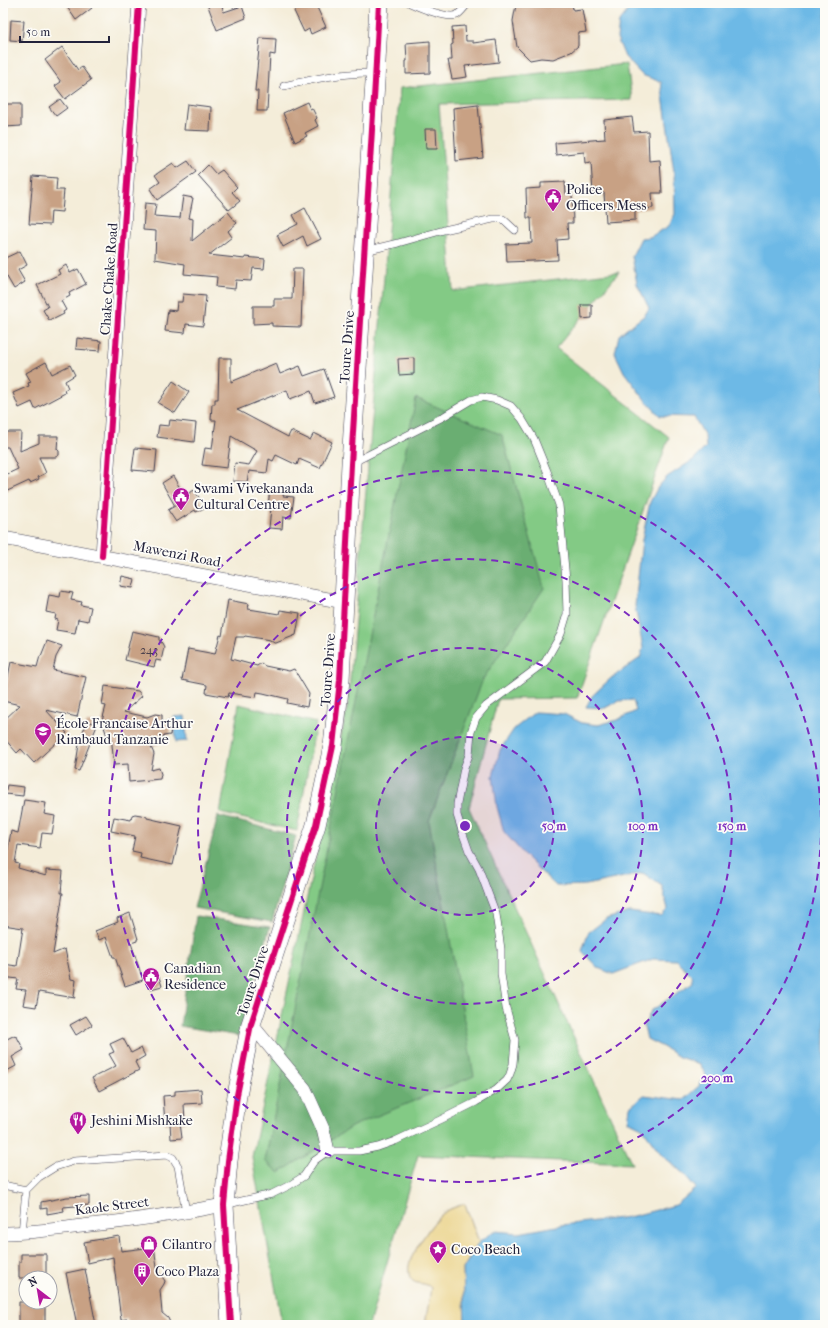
<svg xmlns="http://www.w3.org/2000/svg" width="828" height="1328" viewBox="0 0 828 1328" font-family="'IM FELL French Canon',serif">
<style>
.green{fill:#83ca85;stroke:#527660}
.forest{fill:#6aae72;stroke:#466856}
.sand{fill:#eeda9e;stroke:#887e6c}
.water{fill:#6db9e6;stroke:#486e90}
.building{fill:#c8a184}
.lines{fill:none;stroke-linecap:round;stroke-linejoin:round}
.lane-casing{stroke:#424053;stroke-width:8}
.street-casing{stroke:#424053;stroke-width:14}
.secondary-casing{stroke:#424053;stroke-width:20}
.lane{stroke:#fff;stroke-width:7}
.street{stroke:#fff;stroke-width:13}
.secondary{stroke:#fff;stroke-width:19}
.cycleway-casing{stroke:#fdfcf7;stroke-width:8}
.cycleway{stroke:#d6006c;stroke-width:6}
.ring{fill:none;stroke:#7b2cbf;stroke-width:2;stroke-dasharray:7 5}
.labels{text-anchor:middle;dominant-baseline:central;stroke-width:3.5;stroke-linejoin:round;paint-order:stroke}
.number-label{font-size:12px;fill:#4c424d}
.poi-label{font-size:14px;fill:#22223b;stroke:#fdfcf7;text-anchor:start}
.street-label{font-size:14px;fill:#22223b;stroke:#fdfcf7}
.centre{fill:#7b2cbf;stroke:#fdfcf7;stroke-width:2}
.ring-label{font-size:12px;text-anchor:middle;font-weight:bold;fill:#7b2cbf;stroke:#fdfcf7;stroke-width:3.5;stroke-linejoin:round;paint-order:stroke}
</style>
<rect width="100%" height="100%" fill="#fdfcf7"/>
<filter id="ink" filterUnits="userSpaceOnUse"><feTurbulence type="fractalNoise" baseFrequency=".025" numOctaves="2"/><feDisplacementMap in="SourceGraphic" scale="8" xChannelSelector="R" yChannelSelector="G"/><feConvolveMatrix kernelMatrix="1 2 1 2 8 2 1 2 1" color-interpolation-filters="sRGB"/></filter>
<filter id="wash" filterUnits="userSpaceOnUse"><feTurbulence type="fractalNoise" baseFrequency=".012" numOctaves="4" result="noise"/><feDisplacementMap in="SourceGraphic" scale="16" xChannelSelector="R" yChannelSelector="G"/><feGaussianBlur stdDeviation="0.9" result="paint"/><feColorMatrix in="noise" values="0 0 0 0 0 0 0 0 0 0 0 0 0 0 0 0 0 1.4 0 .05"/><feComposite in="paint" operator="in"/></filter>
<g filter="url(#wash)">
<rect width="100%" height="100%" fill="#f4edd9"/>
<!-- green -->
<path class="green" d="M627 64 632 100 439 104 453 291 619 272 556 348 669 437 577 698 498 699 469 808 632 1164 418 1155 369 1325H282L252 1157 348 704 400 88Z
M239 704 316 723 297 831 220 813Z"/>
<!-- forest -->
<path class="forest" d="M416 398 502 435 544 588 483 679 429 821 474 1076 353 1126 279 1173 265 1161Z
M218 816 296 836 272 922 194 908Z
M196 916 270 927 239 1036 180 1026Z"/>
<!-- sand -->
<path class="sand" d="M465 1204 479 1242 463 1269 465 1325H425L431 1288C425 1280 412 1288 409 1274 408 1269 409 1263 411 1259 417 1246 434 1219 445 1212 451 1208 458 1206 465 1204Z"/>
<!-- water -->
<path class="water" d="M634 3H825V1325H465L463 1269 479 1242 494 1231 519 1233 562 1225 629 1217 676 1205 696 1188 684 1174 662 1155 642 1128 628 1121 630 1107 644 1095 683 1100 699 1086 706 1075 700 1064 679 1057 663 1047 647 1039 644 1026 651 1011 693 982 692 975 676 960 653 959 613 974 598 968 582 951 588 933 606 919 630 912 661 916 668 909 662 886 643 873 586 885 556 886 527 858 504 832 497 807 493 776 500 750 514 729 535 712 564 714 582 723 598 725 617 720 636 711 633 700 618 701 605 708 586 707 592 696 610 679 640 658 643 648 635 606 642 540 650 502 658 487 667 477 693 460 706 447 705 436 694 417 660 416 646 401 624 372 615 353 619 335 645 315 649 308 637 284 632 256 641 238 650 237 669 226 675 214 674 172 661 82 642 75 625 57 617 38 619 22Z
M185 716 187 741 176 742 174 717Z"/>
<g id="blocks">
<!-- building -->
<path class="building" d="M73 3H88L92 8 76 20 67 7Z
M216 3H221L224 12 242 6 246 18 217 30 208 6Z
M311 3H315L326 27 311 34 309 29 304 32 294 11Z
M517 3H572L573 10 582 9 586 32 578 33V46L571 52 553 59 541 58 530 60 517 47 513 21 515 10Z
M11 20 24 21 22 41 10 40Z
M465 26 466 41H473V43L496 40 499 62 465 66 467 77 452 79 448 60H452L451 45 453 44 452 27Z
M260 38 276 39 275 55 270 54 267 111H257L258 91H255Z
M430 41V73L406 74V61H407L406 43Z
M62 47 78 70 82 67 91 80 65 99 55 86 61 82 45 60Z
M60 99 67 108 56 116 49 107Z
M307 102 310 109 312 108 317 118 315 120 318 126 305 133 307 136 295 142 283 113Z
M5 104H21V126L5 127Z
M187 104 211 107 210 131 184 130Z
M478 105 483 158 456 161 453 108Z
M632 117 634 132 648 131 649 161 660 160 662 193H652L653 208 635 210V220L606 222 604 193 593 194 591 162 585 163 584 152 556 155 555 143 605 139 604 120Z
M425 129H436L437 149H426Z
M188 161 196 172 157 200 150 189 160 182 155 175 173 163 177 168Z
M208 165 216 174 222 170 237 187 232 192 240 201 229 210 198 175Z
M33 176 57 178 56 190H64L62 212 51 211 50 225 29 224Z
M565 182 566 194H572L573 223H567L568 239 557 240 558 260 507 262 506 244 532 243 531 218H527L526 189 541 188V183Z
M183 196 193 198 189 218 193 219 192 241 228 212 237 223 228 231 232 237 209 255 245 259V257L265 259 264 269 253 268 251 281 236 280 235 289 216 287 217 277 184 274 185 264 155 259 156 231 143 230 145 203 156 204 154 216 180 218Z
M305 208 321 239 307 246 303 236 283 247 277 235 298 224 293 215Z
M20 251 27 265 18 270 25 282 14 289 3 270V259Z
M66 265 70 273 78 269 86 284 69 293 70 296 61 301 66 310 63 312 64 314 54 319 53 318 49 320 43 310 48 307 37 285 60 274 58 270Z
M293 269H303L301 327 272 326V323L253 324V306H274V299H292Z
M183 294 206 296 203 326 186 324 185 333 165 331 168 310 176 311 177 302H182Z
M581 305H592V318L582 319Z
M77 338 101 341 100 351 76 349Z
M219 358H231V382L276 363 280 374 300 366 304 376 324 369 334 397 315 403 311 391 290 399 287 390 237 410 288 437 291 431 310 440 314 433 332 442 320 468 299 459 297 465 276 455 273 461 269 459 267 473 249 471 247 482 233 481 235 463 249 465 257 451 231 436 227 468 202 465 205 448 212 449 216 420H211L212 404H215V399H218Z
M414 358V374L399 375 398 359Z
M46 362 52 374 70 365 75 375 65 381 68 388 64 390 65 393 35 409 32 402 19 408 13 393 29 386 28 383 31 382 26 373Z
M173 381 189 392 175 413 158 403Z
M170 420 196 423 194 442 157 437 159 425 169 426Z
M3 432H21L20 451 39 443V436H58L57 449 59 451V455L56 457H39L46 473 38 477 39 479 30 483 29 481 3 493V476L18 469 8 447H3Z
M135 448 157 450 155 472 132 470Z
M173 476 181 490 183 489 187 495 194 490 204 505V508L196 512 195 510 176 522 168 510 175 506 162 483Z
M270 488 284 490 283 496 294 497 291 518 283 517 282 529 269 528 271 508 268 507Z
M122 576 135 579 133 588 120 586Z
M61 591 73 593 71 600 82 602 81 605 91 607 88 621 78 619 75 633 56 630 58 620 55 619 56 614 46 612 49 595 60 597Z
M228 600 249 604 248 609 255 610 279 614 280 610 300 613 296 635 276 643H274L270 640 245 636 244 637H236L231 659 257 666 261 663 265 666 289 671 294 669 309 694 307 707 287 703 288 699 263 693 257 692 256 697 229 693 228 697 206 693 207 685 182 680 188 649 215 654 220 635 222 636Z
M132 631 159 637V640L162 643 164 647 161 661 156 660 154 667 125 660Z
M47 641 62 646 56 657 53 670 86 677 77 717 46 710 67 733 34 763 21 749 17 753 3 737V721L20 705 3 701 11 662 37 667 40 656H41Z
M105 686 138 691 142 696 124 712 147 717 155 714 162 715V722L169 721 171 728 170 735 163 736 164 742 151 747 154 754 151 770 159 768 161 774 160 779 129 782 128 764 114 765 111 735 107 736 102 721 106 706 102 705Z
M87 722 98 723 79 771 75 770 80 738Z
M7 785 24 787 23 796 5 794Z
M24 800 46 803 44 814 55 816 52 834 42 833 40 848 18 845 15 863 19 864 18 868 46 876V870L63 871 61 893H63L53 954 65 949 71 979 76 980 74 996 75 998 39 992 36 1007 23 1005 26 990 16 989 18 979 3 977V964L17 966 23 928 3 925V854L7 855 11 831 18 833Z
M135 814 147 816V818L182 826 173 865 140 858 141 853 132 851 135 836 111 831 114 817 131 820 132 815Z
M130 913 138 939H137V941L131 943 143 980 125 986 115 957H113L106 937 99 940 95 931 118 922 117 918Z
M159 977 162 986 151 989 149 980Z
M86 1016 92 1025 76 1035 70 1025Z
M13 1036 17 1037 24 1050 12 1057 16 1066 3 1073V1041Z
M123 1038 131 1053 141 1048 145 1056 135 1062 139 1070 99 1091 92 1078 116 1066 109 1054 114 1052 110 1044Z
M201 1089 202 1103 184 1104 185 1123H180L182 1138 171 1139 170 1123 165 1124 163 1096 175 1095V1091Z
M89 1196V1205L63 1207 64 1211 47 1214V1208L41 1209V1202L67 1197Z
M119 1236 121 1251 154 1247 158 1274 161 1275 165 1281 164 1284 160 1290 162 1313 168 1318 171 1325H128L127 1319 121 1320 113 1257 88 1263 84 1242Z
M21 1254H46V1278H19V1262H21Z
M85 1269 96 1325H77L66 1273Z
M19 1302H45V1325H19Z"/>
</g>
</g>
<g filter="url(#ink)">
<use href="#blocks" fill-opacity="0" stroke="#424053" stroke-width="1"/>
<g class="lines">
<!-- lane casing -->
<g class="lane-casing">
<path id="lane" d="M410 3C419 7 447 19 457 15 461 12 465 7 468 3
M284 86C314 79 344 72 375 73
M365 251 398 243 444 230 493 219H503L515 230
M3 1185 26 1190
M224 1205 272 1194 290 1185 304 1176 314 1161 328 1151H359L378 1147 395 1141 440 1120 476 1102 496 1090 507 1080 510 1074 513 1064 515 1040 506 1008 501 974V949L496 914 479 869 469 851 463 834 457 815V804L464 768 469 755 471 732 476 718 486 706 545 662 561 634 567 614 566 580 559 505 547 471 534 439 522 419 511 406 497 400 482 397 471 400 441 418 352 463
M22 1233 26 1190 39 1177 55 1167 74 1161 167 1155 173 1158 178 1166 186 1212"/>
</g>
<!-- street casing -->
<g class="street-casing">
<path id="street" d="M3 538 344 602
M102 556 139 3
M251 1024 305 1089 323 1129 328 1151
M3 1233C30 1233 56 1229 82 1226 130 1221 177 1214 224 1205"/>
</g>
<!-- secondary casing -->
<g class="secondary-casing">
<path id="secondary" d="M231 1325 224 1205 228 1161 237 1095 251 1024 316 825 333 746 340 680 351 464 375 82 379 3"/>
</g>
<!-- lane -->
<use href="#lane" class="lane"/>
<!-- street -->
<use href="#street" class="street"/>
<!-- secondary -->
<use href="#secondary" class="secondary"/>
<!-- cycleway casing -->
<g class="cycleway-casing">
<path id="cycleway" d="M102 556 139 3
M231 1325 224 1205 228 1161 237 1095 251 1024 316 825 333 746 340 680 351 464 375 82 379 3"/>
</g>
<!-- cycleway -->
<use href="#cycleway" class="cycleway"/>
</g>
</g>
<!-- distance rings -->
<circle cx="465" cy="826" r="89" fill="#7b2cbf" fill-opacity=".12"/>
<g class="ring">
<circle cx="465" cy="826" r="89"/>
<circle cx="465" cy="826" r="178"/>
<circle cx="465" cy="826" r="267"/>
<circle cx="465" cy="826" r="356"/>
</g>
<!-- icons -->
<defs>
<g id="civic-pin" transform="scale(0.9)"><path d="M0 17L-7.5 6A9.5 9.5 0 1 1 7.5 6Z" fill="#b5179e" stroke="#fdfcf7"/><path d="M-.6-6.5H3V-4.5H.6V-3L4-1V1h2V6H-6V1h2V-1L-.6-3ZM-1.2 2.5V6h2.4V2.5Z" fill="#fff"/></g>
<g id="school-pin" transform="scale(0.9)"><path d="M0 17L-7.5 6A9.5 9.5 0 1 1 7.5 6Z" fill="#b5179e" stroke="#fdfcf7"/><path d="M0-5L7-2L0 1L-7-2ZM-4 1L0 2.5L4 1V4Q0 6-4 4Z" fill="#fff"/></g>
<g id="restaurant-pin" transform="scale(0.9)"><path d="M0 17L-7.5 6A9.5 9.5 0 1 1 7.5 6Z" fill="#b5179e" stroke="#fdfcf7"/><path d="M-5-6h1v4h1v-4h1v4h1v-4h1v5L-1.5 .5V6h-2V.5L-5-1ZM5-6V6H3V1.5H1.5Q1.5-4 5-6Z" fill="#fff"/></g>
<g id="shop-pin" transform="scale(0.9)"><path d="M0 17L-7.5 6A9.5 9.5 0 1 1 7.5 6Z" fill="#b5179e" stroke="#fdfcf7"/><path d="M-5-2.5h2.3a2.7 3.5 0 0 1 5.4 0H5L5.5 6h-11ZM-1.5-2.5h3a1.5 2.3 0 0 0-3 0Z" fill="#fff"/></g>
<g id="sight-pin" transform="scale(0.9)"><path d="M0 17L-7.5 6A9.5 9.5 0 1 1 7.5 6Z" fill="#b5179e" stroke="#fdfcf7"/><path d="M0-6L1.8-2.2L6-1.7L2.9 1.2L3.7 5.4L0 3.3L-3.7 5.4L-2.9 1.2L-6-1.7L-1.8-2.2Z" fill="#fff"/></g>
<g id="building-pin" transform="scale(0.9)"><path d="M0 17L-7.5 6A9.5 9.5 0 1 1 7.5 6Z" fill="#b5179e" stroke="#fdfcf7"/><path d="M-4-6H4V6H1V3H-1V6H-4ZM-2.5-4.3h1.7v1.8h-1.7ZM.8-4.3h1.7v1.8H.8ZM-2.5-1h1.7V.8h-1.7ZM.8-1h1.7V.8H.8Z" fill="#fff"/></g>
</defs>
<g fill-rule="evenodd">
<use href="#civic-pin" x="553" y="197"/>
<use href="#civic-pin" x="181" y="496"/>
<use href="#school-pin" x="43" y="731"/>
<use href="#civic-pin" x="151" y="976"/>
<use href="#restaurant-pin" x="78" y="1120"/>
<use href="#shop-pin" x="149" y="1244"/>
<use href="#sight-pin" x="438" y="1249"/>
<use href="#building-pin" x="142" y="1271"/>
</g>
<g class="labels">
<!-- number labels -->
<g class="number-label">
<text x="149" y="650">243</text>
</g>
<!-- poi labels -->
<g class="poi-label">
<text x="566" y="189">Police<tspan x="566" dy="16">Officers Mess</tspan></text>
<text x="194" y="488">Swami Vivekananda<tspan x="194" dy="16">Cultural Centre</tspan></text>
<text x="56" y="723">École Francaise Arthur<tspan x="56" dy="16">Rimbaud Tanzanie</tspan></text>
<text x="164" y="968">Canadian<tspan x="164" dy="16">Residence</tspan></text>
<text x="91" y="1120">Jeshini Mishkake</text>
<text x="162" y="1244">Cilantro</text>
<text x="451" y="1249">Coco Beach</text>
<text x="155" y="1271">Coco Plaza</text>
</g>
<!-- street labels -->
<g class="street-label">
<text transform="translate(109 279) rotate(-86)">Chake Chake Road</text>
<text transform="translate(347 347) rotate(-86)">Toure Drive</text>
<text transform="translate(177 554) rotate(11)">Mawenzi Road</text>
<text transform="translate(328 670) rotate(-86)">Toure Drive</text>
<text transform="translate(253 981) rotate(-72)">Toure Drive</text>
<text transform="translate(112 1206) rotate(-7)">Kaole Street</text>
</g>
</g>
<circle cx="465" cy="826" r="6" class="centre"/>
<g class="ring-label">
<text x="554" y="830">50 m</text>
<text x="643" y="830">100 m</text>
<text x="732" y="830">150 m</text>
<text x="717" y="1082">200 m</text>
</g>
<!-- margin -->
<rect width="828" height="1328" fill="none" stroke="#fdfcf7" stroke-width="16"/>
<!-- north arrow -->
<g transform="translate(38 1290) rotate(329)"><circle r="19" fill="#fdfcf7" stroke="#a5a5ac"/>
<path d="M0-3L7 15L0 10L-7 15Z" fill="#b5179e"/>
<text y="-6" font-size="11" font-weight="bold" text-anchor="middle" fill="#22223b">N</text>
</g>
<!-- scale -->
<path d="M20 36v6h89v-6" fill="none" stroke="#22223b" stroke-width="2"/>
<text x="26" y="36" font-size="12" fill="#22223b" stroke="#fdfcf7" stroke-width="3" paint-order="stroke">50 m</text>
</svg>
